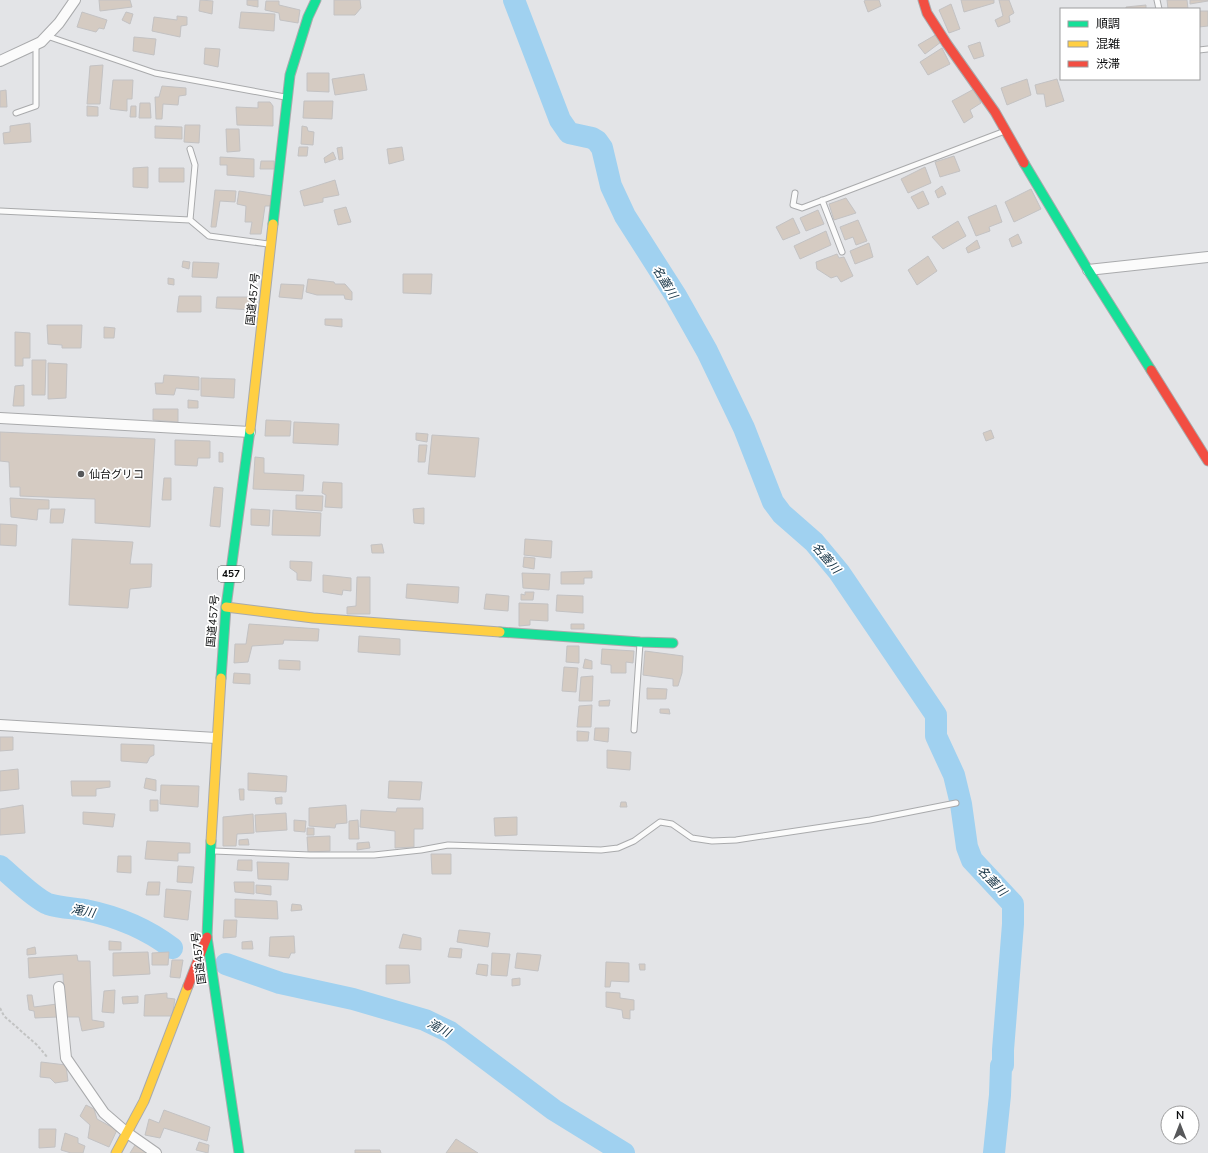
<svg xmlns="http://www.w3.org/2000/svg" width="1208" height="1153" viewBox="0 0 1208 1153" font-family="'Nunito Sans','Noto Sans JP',sans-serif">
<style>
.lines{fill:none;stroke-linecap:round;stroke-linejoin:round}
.river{stroke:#a0d1f0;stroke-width:22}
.building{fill:#d5cbc2;stroke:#c3c2c3}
.lane-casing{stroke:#a9aaac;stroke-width:7}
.street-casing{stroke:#a9aaac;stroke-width:12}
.fast-casing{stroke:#a9aaac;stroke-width:11}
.slow-casing{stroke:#a9aaac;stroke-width:11}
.jam-casing{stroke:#a9aaac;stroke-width:11}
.path{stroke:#c2c3c3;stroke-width:2;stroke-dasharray:3 2;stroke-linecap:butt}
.lane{stroke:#fbfbfb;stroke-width:5}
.street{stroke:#fbfbfb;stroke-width:10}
.fast{stroke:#16e098;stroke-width:9}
.slow{stroke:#ffcf43;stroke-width:9}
.jam{stroke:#f24e42;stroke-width:9}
.poi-dot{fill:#57585a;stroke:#fff;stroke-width:1.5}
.labels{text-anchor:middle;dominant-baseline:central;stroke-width:3.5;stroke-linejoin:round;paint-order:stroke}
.shield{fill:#fff;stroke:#555656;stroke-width:1}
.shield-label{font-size:10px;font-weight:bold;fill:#0c0d0e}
.street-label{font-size:11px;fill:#0c0d0e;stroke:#fff}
.poi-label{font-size:11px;fill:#0c0d0e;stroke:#fff;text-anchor:start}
.water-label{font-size:12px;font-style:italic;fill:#143244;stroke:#fff}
</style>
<rect width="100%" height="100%" fill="#e3e4e7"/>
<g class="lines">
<!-- river -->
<path class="river" d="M514 0 560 120 569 133 592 138 597 141 602 148 611 186 625 216 676 296 707 351 744 428 773 502 782 514 814 542 839 572 936 715V736L954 775 961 804 967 847 972 860 1013 904V924L1003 1050V1065L1001 1066 1000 1095 994 1153
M0 866C13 877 34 898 48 904 60 908 73 908 85 910 115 916 147 929 172 948
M226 964 280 983 353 999 425 1020 450 1032 554 1110 624 1153"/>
</g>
<!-- building -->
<path class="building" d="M99 0H130L132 7 100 11Z
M200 0 213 1 212 14 199 11Z
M247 0H258V7L247 5Z
M334 0H360L361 8 355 15H334Z
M866 0H879L881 6 868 12 864 1Z
M961 0H994V3L964 12Z
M999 0H1009L1014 13 1009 16 1010 22 998 27 995 20 1003 16Z
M1167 0H1187L1188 9H1168Z
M1190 0H1208V1L1190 4Z
M266 1H279V5L300 10 298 23 280 20 279 13 265 10Z
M951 4 960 29 949 33 939 10Z
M1146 5V9H1126V7Z
M1199 11H1208V26L1199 27Z
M82 12 107 20 104 29 99 28 96 32 77 27Z
M126 12 133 14 130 24 122 20Z
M241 12 275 14 274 31 239 28Z
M177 16 187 17V25L181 26 180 37 152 31 154 17 177 20Z
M937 34 941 42 925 54 918 45Z
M134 37 156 39 154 55 133 51Z
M980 42 984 56 974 59 968 46Z
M205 48 220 49 218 67 204 64Z
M942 48 950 64 928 75 920 62Z
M103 65 100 104H87L90 66Z
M307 73H329V92L307 91Z
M364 74 367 90 335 95 332 79Z
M1027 79 1031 95 1007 105 1001 88Z
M1057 79 1064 101 1046 107 1044 94H1037L1035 85Z
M113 80H133L132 99H127V111L110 109Z
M162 86 186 88V95L179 96 178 105 163 104 162 119H156L155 97H159Z
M974 89 981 103 970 110 973 117 964 123 952 101Z
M6 90 7 107H0V91Z
M304 101H333L332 119 303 118Z
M258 102H270L273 106V126L237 125 236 107 258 108Z
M140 103H150L151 118H139Z
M87 106 98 107V116H87Z
M131 106H136V117H130Z
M30 123 31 142 4 144 3 133 10 132V126Z
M185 125H200L199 143 184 142Z
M155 126 182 127V139L155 138Z
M302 126 307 127 308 131 314 132 313 145 301 144Z
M226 129H239L240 151 227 152Z
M299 147H308L307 156H298Z
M342 147 343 159 339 160 337 148Z
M402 147 404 160 389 164 387 149Z
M333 152 336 159 325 163 324 158Z
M954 156 960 171 940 177 935 162Z
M220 157 254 159V177L227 175V165H220Z
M261 161H274V169H260Z
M148 167V188L133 187V168Z
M925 167 931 183 908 193 901 179Z
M159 168H184V182H159Z
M335 180 339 195 323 198V202L304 206 300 191Z
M942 186 946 194 938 198 935 191Z
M1031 189 1041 209 1014 222 1005 202Z
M215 190 236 191 235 202 220 201 216 227H211Z
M239 191 272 196 271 206H265L261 234H250L252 222H245L246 206 237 204Z
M923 191 929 204 918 209 911 197Z
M846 198 856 213 834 220 829 204Z
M996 205 1002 222 989 227 990 231 976 236 968 217Z
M346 207 351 222 338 225 334 210Z
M818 210 824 224 806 231 800 218Z
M793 218 800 233 783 240 776 227Z
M858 220 867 241 856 245 853 237 845 240 840 227Z
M958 221 966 236 943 249 932 237Z
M826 231 831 245 800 259 794 246Z
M1018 234 1022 243 1012 247 1009 239Z
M977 240 980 248 968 253 966 248Z
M869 243 873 257 855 264 850 251Z
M837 254 839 258 844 257 853 276 841 282 837 276 831 278 817 269 816 262Z
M928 256 937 271 917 285 908 270Z
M183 261 190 262 189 269 182 267Z
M193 262 219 263 217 278 192 277Z
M403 274H432L431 294 403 293Z
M168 278 174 279V285L168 284Z
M308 279 334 282 335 284H345L352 292V300L345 299 344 295H317L306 292Z
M281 284 304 285 302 299 279 297Z
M179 296H201V312H177Z
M217 297H254L253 310 216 308Z
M325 319H342V327L325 325Z
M47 325H82L81 348H62V345L48 344Z
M104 327 115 328 114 338H104Z
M15 332 30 333V358H23V366H15Z
M32 360H46L45 395H32Z
M48 363 67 364 66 398 48 399Z
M164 375 199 377V390L176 388 174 395 156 394 155 383H163Z
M201 378 235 379 234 398 201 396Z
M24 385V406H13L15 386Z
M188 400 198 401V408H188Z
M153 409H178V422L153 420Z
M266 420 291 421 290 436H265Z
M294 422 339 424 338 445 293 443Z
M991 430 994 438 986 441 983 433Z
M0 432 155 439 150 527 95 523V499L20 496V487H10L9 462 0 461Z
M416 433 428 434 427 442 416 440Z
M432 435 479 438 475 477 428 474Z
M175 440 210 441V458H198L197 466 175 465Z
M419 445H427L425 462H418Z
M219 452 223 453V462H219Z
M255 457 264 458V473L304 475 303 491 253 489Z
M164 478H171V500H162Z
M323 482 342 483V508L325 507 326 495 322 493Z
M214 487 223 488 220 527 210 526Z
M296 495 323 496 322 511 296 509Z
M10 498 49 500V509H38L37 520 11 517Z
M424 508V524L414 523 413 509Z
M51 509H65L63 523H50Z
M251 509 270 510 269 526 251 525Z
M273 510 321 513 320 536 272 535Z
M0 524 17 525 16 546 0 545Z
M72 539 133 542 130 564H152L151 587 130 589 128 608 69 605Z
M525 539 552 541 551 558 524 555Z
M382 544 384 553H372L371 545Z
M524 557 535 558 534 569 523 567Z
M290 561 312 562 311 581 297 580V573L290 568Z
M592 571V578H584V584H561V572Z
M522 573 550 574 549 590 523 588Z
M323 575 351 578V591L343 590 342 595 323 592Z
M357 577H370V614H347V607L356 606Z
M407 584 459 587 458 603 406 598Z
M525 592H534L533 600H521V594L525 595Z
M486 594 509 596 508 611 484 609Z
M557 595 583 596V613L556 611Z
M519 603 548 604V621L530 620V625L519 626Z
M249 624 319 629 318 641 284 640 283 644 252 646 248 662 234 663 235 644H246Z
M571 624H584V629H571Z
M359 636 400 639V655L358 652Z
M567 646H579V663L566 662Z
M602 649 634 651 633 663 626 662V673H611V665L601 664Z
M645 651 683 656 682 673 678 686H673V679L643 675Z
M585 659 592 661V669L583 668Z
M279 660 300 661V670L279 669Z
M564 667 578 668 576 692 562 691Z
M234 673 250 674V684L233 683Z
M593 676 592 701H579L581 677Z
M647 688 667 689 666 699H647Z
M610 700 609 706H599V701Z
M592 705 591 727H577L579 706Z
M660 709H669L670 714 660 713Z
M595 728H609L608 742 594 740Z
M577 731 589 732 588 741H577Z
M0 737H13V750L0 751Z
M121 744 154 745V755L150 757 147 763 121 761Z
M607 750 631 752 630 770 607 768Z
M18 769 19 789 0 791V771Z
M248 773 287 776 286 792 248 790Z
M146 778 156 780V791L144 788Z
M71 781H110V787L96 789V796H72Z
M389 781 422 782 420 800 388 798Z
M161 785 199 786 198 807 160 804Z
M239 789H244V800H240Z
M282 797V804H276L275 798Z
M150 800H158V811H150Z
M621 802H626L627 807H620Z
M23 805 25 833 0 835V809Z
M346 805 347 823 336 824 335 828 309 826V808Z
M397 808H423V829H414V847L395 848V831L360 827 361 810 396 812Z
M83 812 115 814 113 827 83 824Z
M286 813 287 830 256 832 255 815Z
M253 814 254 833 237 834 236 846H223V817Z
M517 817V835L495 836 494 818Z
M294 820 306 821 305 832 294 831Z
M358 820 359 839H349V821Z
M307 828H314V835H307Z
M330 836V851L308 852 307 837Z
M248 839 249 845H239V840Z
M147 841 190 843V853H178V861L145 859Z
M369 842 370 848 357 850V843Z
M431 854H451V874H432Z
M118 856H131V873L117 872Z
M238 860H252V871L237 870Z
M257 862 289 863 288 880 258 879Z
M178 866 194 867 192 883 177 882Z
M148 882H160L159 895H146Z
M234 882H254V894L235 892Z
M256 885 271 886V895L256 893Z
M166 889 191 891 188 920 164 917Z
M235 899 277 901 278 919 235 917Z
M292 904 301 905 302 910 291 911Z
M224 920H237L236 937 223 938Z
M459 930 490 933 488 947 457 942Z
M403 934 421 938V950L399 948Z
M294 936 295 953H291L289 958 269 956 270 937Z
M109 941 121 942V950H109Z
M252 941 253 949H242V942Z
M35 947 36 954 27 955V949Z
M450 948 462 949 461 958 448 957Z
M148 952 150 974 113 976V953Z
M169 952 168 965H152V953Z
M492 953 510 954 507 976 491 975Z
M517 953 541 955 538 971 515 968Z
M77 955 78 961H90L92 1020 104 1022V1027L82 1031 79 1017H65L63 974 29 978 28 958Z
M172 960H183L180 978 170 977Z
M606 962 629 963V982L611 981 610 987H605Z
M478 964 488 965 487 976 476 974Z
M639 964H645V970H640Z
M386 965H409L410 983 386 984Z
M520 978V985L512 986V979Z
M115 990 114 1013 102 1012 104 991Z
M606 992 620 993V998L634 1000V1010H630V1019L623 1018 622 1010 606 1007Z
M167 993V998L175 999 172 1016H144L145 995Z
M27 995H32L34 1007 57 1004V1017L35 1018 34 1011 29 1010Z
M138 996V1003L123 1004 122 997Z
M41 1062 66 1065 68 1081 55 1083 50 1078 40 1077Z
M86 1105 94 1109 97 1119 117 1130 109 1147 88 1138 90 1125 80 1116Z
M164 1110 210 1127 207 1141 164 1128 160 1138 145 1135 149 1119 159 1123Z
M39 1129H56L55 1147 39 1148Z
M65 1133 78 1138V1143L85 1146 83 1153H71L61 1150Z
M456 1139 478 1153H446Z
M199 1142 209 1145 208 1153 196 1150Z
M135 1145 147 1153H130Z
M355 1150H380L381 1153H355Z"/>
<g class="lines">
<!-- lane casing -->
<g class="lane-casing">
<path id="lane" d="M1157 0 1159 9
M47 36 155 73 285 97
M1199 50 1208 49
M16 113 36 106V45
M190 149 195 165 190 220
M795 193 793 205 802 208 1005 131
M822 200 842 252
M0 211 190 220 209 236 268 244
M634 730 640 643
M214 851 310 855H374L421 850 448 845 601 850 618 848 634 841 660 822 672 824 692 838 712 841 736 840 870 820 956 803"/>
</g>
<!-- street casing -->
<g class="street-casing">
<path id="street" d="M0 61 41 42 59 23 75 0
M1088 270 1208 257
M0 418 250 432
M0 725 216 738
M59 987 66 1058 104 1113 126 1132 156 1153"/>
</g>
<!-- fast casing -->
<g class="fast-casing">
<path id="fast" d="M1024 163 1088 270 1151 370
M273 224 290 75 308 17 316 0
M500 632 640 642 673 643
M221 678 226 607 250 430
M211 841 207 937 239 1153"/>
</g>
<!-- slow casing -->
<g class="slow-casing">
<path id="slow" d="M250 430 273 224
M226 607 313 618 500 632
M211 841 221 678
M116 1153 144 1101 188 986"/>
</g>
<!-- jam casing -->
<g class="jam-casing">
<path id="jam" d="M923 0 927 13 947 44 995 112 1024 163
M1151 370 1208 461
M188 986 207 937"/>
</g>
<!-- path -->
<path class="path" d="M0 1008 4 1016 37 1045 48 1058"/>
<!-- lane -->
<use href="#lane" class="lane"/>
<!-- street -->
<use href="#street" class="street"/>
<!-- fast -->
<use href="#fast" class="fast"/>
<!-- slow -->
<use href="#slow" class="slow"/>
<!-- jam -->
<use href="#jam" class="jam"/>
</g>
<!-- markers -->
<circle class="poi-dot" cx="81" cy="474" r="4"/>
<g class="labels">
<!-- shield labels -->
<rect class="shield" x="218" y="566" width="26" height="16" rx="3"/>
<g class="shield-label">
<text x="231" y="574">457</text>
</g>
<!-- street labels -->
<g class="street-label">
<text transform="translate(253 299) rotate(-84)">国道457号</text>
<text transform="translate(213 621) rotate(-85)">国道457号</text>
<text transform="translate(199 958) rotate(-97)">国道457号</text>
</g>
<!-- poi labels -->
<g class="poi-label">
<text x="89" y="474">仙台グリコ</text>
</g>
<!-- water labels -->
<g class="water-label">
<text transform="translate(665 282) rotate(59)">名蓋川</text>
<text transform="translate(826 558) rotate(49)">名蓋川</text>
<text transform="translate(992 881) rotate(46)">名蓋川</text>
<text transform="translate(83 911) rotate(11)">滝川</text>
<text transform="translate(439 1028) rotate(28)">滝川</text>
</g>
</g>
<!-- legend -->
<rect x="1060" y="8" width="140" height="72" fill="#ffffff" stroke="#9e9e9f"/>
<rect x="1068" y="21" width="20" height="6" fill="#16e098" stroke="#9e9e9f"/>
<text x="1096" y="28" font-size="12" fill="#0c0d0e">順調</text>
<rect x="1068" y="41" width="20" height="6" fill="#ffcf43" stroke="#9e9e9f"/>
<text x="1096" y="48" font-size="12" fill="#0c0d0e">混雑</text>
<rect x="1068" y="61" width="20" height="6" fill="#f24e42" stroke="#9e9e9f"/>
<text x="1096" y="68" font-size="12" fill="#0c0d0e">渋滞</text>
<!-- north arrow -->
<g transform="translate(1180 1125)"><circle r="19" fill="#ffffff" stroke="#9e9e9f"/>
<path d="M0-3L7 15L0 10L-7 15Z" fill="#57585a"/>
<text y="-6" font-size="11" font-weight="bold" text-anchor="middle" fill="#0c0d0e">N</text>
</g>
</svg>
